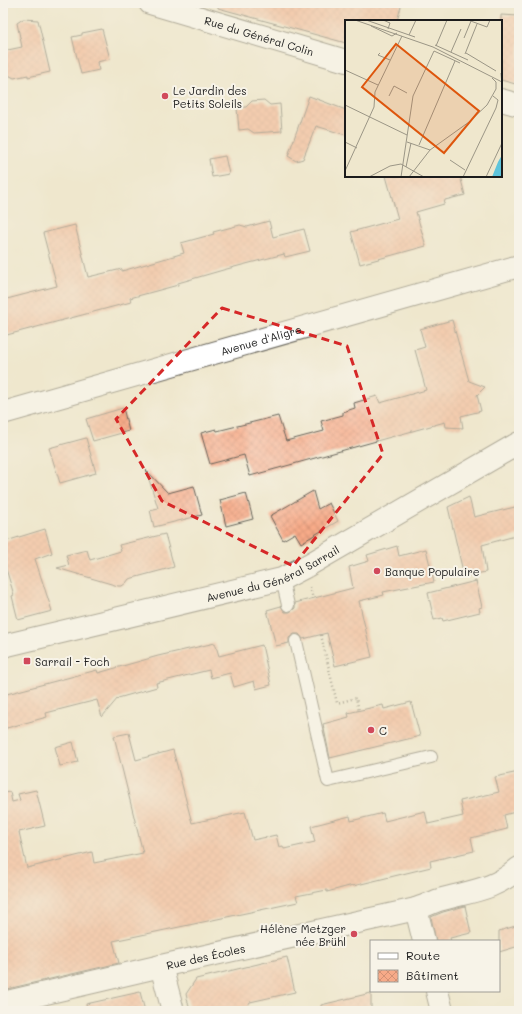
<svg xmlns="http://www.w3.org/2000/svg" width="522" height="1014" viewBox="0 0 522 1014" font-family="Mali,sans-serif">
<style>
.building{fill:url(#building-cross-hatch)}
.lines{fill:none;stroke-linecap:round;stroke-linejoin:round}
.service-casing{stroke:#66635a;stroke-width:14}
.minor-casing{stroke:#66635a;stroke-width:24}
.path{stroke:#66635a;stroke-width:2.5;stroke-dasharray:1 3;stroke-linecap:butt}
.service{stroke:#fff;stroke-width:12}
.minor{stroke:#fff;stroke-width:22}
.marked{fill:none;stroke:#d62828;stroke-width:3;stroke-dasharray:8 5;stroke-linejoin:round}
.poi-dot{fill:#d1495b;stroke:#f7f3e8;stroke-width:1.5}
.labels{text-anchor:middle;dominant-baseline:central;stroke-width:4;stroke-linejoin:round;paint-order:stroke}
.street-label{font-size:11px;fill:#1c1c1c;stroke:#f7f3e8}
.poi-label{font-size:11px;fill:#1c1c1c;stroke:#f7f3e8;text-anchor:start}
.inset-road{fill:none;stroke:#9b9686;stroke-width:1}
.view{fill:#de560d;fill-opacity:0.15;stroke:#de560d;stroke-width:2}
.inset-edge{fill:none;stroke:#1c1c1c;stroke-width:2}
</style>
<defs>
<pattern id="building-cross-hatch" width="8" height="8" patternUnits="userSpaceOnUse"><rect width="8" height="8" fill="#f7aa88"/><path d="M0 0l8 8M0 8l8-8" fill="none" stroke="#d39275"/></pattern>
</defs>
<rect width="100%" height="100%" fill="#f7f3e8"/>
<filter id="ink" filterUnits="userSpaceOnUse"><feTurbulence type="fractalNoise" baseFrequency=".025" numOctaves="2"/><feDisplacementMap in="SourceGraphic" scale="8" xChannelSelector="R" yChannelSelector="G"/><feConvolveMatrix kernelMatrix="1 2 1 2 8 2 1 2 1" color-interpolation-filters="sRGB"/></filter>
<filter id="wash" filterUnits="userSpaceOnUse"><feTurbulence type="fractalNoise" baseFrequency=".012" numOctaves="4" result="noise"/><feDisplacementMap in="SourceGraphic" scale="16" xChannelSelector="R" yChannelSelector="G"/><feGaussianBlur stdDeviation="0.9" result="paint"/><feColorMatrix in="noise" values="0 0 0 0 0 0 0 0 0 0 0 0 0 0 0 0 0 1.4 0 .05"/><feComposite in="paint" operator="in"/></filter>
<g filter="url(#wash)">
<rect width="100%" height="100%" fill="#efe7cd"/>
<g id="blocks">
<!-- building -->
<path class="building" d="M218 3H402L397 21H346V43L218 8Z
M501 15 519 16V85L501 80Z
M23 19 38 20 50 72 28 77V75L14 78 3 72V51L22 47 17 23Z
M102 29 110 59 97 62 99 70 81 74 72 37 82 35V33Z
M309 96 346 110V135L316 126 303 159 296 161 288 156Z
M264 100 270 105 280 104 282 131 254 133 248 129 239 130 237 108 246 107 252 101Z
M225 156 229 174 212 177 209 159Z
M386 176H460L465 195 445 200 444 204 416 212 426 246 360 264 351 232 398 219Z
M269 221 273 237 304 229 310 251 285 257 284 254 223 270 178 283V285L130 298 131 302 3 336V300L57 286 43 233 75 225 88 277 122 269V271L184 253 181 243 214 234 213 232 240 225 247 227Z
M452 320 469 381 485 387 477 395 481 411 461 416 463 428 446 427 445 422 250 476 244 455 210 464 201 433 216 429 217 431 278 416 286 441 324 431 321 421 343 415V412L355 408 354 403 377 396 380 403 426 390 415 350 425 347 420 329Z
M123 408 129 431 93 441 86 419Z
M86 438 96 473 60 483 49 448Z
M146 470 168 493 194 486 202 515 154 527 150 510 158 508Z
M313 491 318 509 329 503 338 521 301 543 295 533 283 540 270 516Z
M246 493 253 519 226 526 220 500Z
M469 497 474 517 519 506V535L482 545 486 572 464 576 448 507Z
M45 529 52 553 35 559 52 611 18 620 12 596 14 595 3 559V542Z
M165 534 174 567 129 579 126 583 122 586H118L57 568 69 565 66 555 87 550 90 560 121 551 119 545Z
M397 546 399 556 426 549 434 582 383 592 384 595 359 601 372 657 335 666 327 633 303 639 299 634H294L289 638V643L276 646 267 610 281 606 285 612H290L295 608V603L353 588 349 567 369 561 367 555Z
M476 581 482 607 479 608 480 612 443 621 442 618 434 620 428 593Z
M215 643 219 656 262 645 271 685 256 689 254 681 234 687 230 673 211 678 209 670 156 683 157 687 118 698 102 717 97 700 46 713 47 717 3 729V695L97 670 98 673 158 656Z
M411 702 420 736 330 758 323 724 349 717 348 713 383 705 384 709Z
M129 733 136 760 173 750 192 823 245 812 253 840 276 835 279 847 283 846 284 849 315 842 311 826 350 816 351 821 383 813 385 821 425 811 428 824 463 816 460 801 499 792 495 777 519 772V811L504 815 507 829 471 838 474 851 430 861 431 867 353 886V885L327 892V890L296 896 298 902 113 941 119 963 3 990V793L10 792 12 802 20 800 18 794 36 790 45 826 19 832 27 868 92 852 94 863 143 853 114 736Z
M73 742 78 762 60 766 55 747Z
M465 906 471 933 450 938 451 941H436L431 917 443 912Z
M519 925V946L499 952V931Z
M287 957 295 992 250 1002 247 1007 222 1011H190L186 994 196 979Z
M140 992 145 1011H87L86 1004Z
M371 993V1011H321V1005Z"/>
</g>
</g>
<g filter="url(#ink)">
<use href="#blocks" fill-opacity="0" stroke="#66635a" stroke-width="1"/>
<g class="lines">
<!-- service casing -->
<g class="service-casing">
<path id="service" d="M282 579 288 605
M296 641 328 781 431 757"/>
</g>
<!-- minor casing -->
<g class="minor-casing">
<g id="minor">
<path id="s1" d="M150 3 346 61"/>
<path d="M501 100 519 105"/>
<path id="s2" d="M3 413 519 266"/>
<path id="s3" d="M3 646 282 579 305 567 519 443"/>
<path d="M416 909 424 941"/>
<path d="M161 966 173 1011"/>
<path d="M437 991 442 1011"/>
<path id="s4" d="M3 1003 161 966 416 909C424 906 431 903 439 900 470 891 493 891 519 868"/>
</g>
</g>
<!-- path -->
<path class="path" d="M310 587 313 599
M321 635 337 703 356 698 359 711"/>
<!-- service -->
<use href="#service" class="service"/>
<!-- minor -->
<use href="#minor" class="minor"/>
</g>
</g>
<!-- marked area -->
<path d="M0 0H522V1014H0ZM222 308 347 346 383 454 293 566 162 501 116 419Z" fill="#efe7cd" fill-opacity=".55" fill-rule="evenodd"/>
<path class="marked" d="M222 308 347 346 383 454 293 566 162 501 116 419Z"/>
<!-- markers -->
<g class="poi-dot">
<circle cx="165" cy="96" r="4"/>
<circle cx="377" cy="571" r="4"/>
<rect x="23" y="657" width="8" height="8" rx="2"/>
<circle cx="371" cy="730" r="4"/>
<circle cx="354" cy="934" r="4"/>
</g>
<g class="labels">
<!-- street labels -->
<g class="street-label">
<text stroke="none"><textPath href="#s1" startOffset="114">Rue du Général Colin</textPath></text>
<text stroke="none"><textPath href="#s2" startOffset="268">Avenue d'Aligre</textPath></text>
<text stroke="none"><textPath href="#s3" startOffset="280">Avenue du Général Sarrail</textPath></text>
<text stroke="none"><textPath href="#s4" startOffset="208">Rue des Écoles</textPath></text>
</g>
<!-- poi labels -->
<g class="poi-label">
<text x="173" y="90">Le Jardin des<tspan x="173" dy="13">Petits Soleils</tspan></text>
<text x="385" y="571">Banque Populaire</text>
<text x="35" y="661">Sarrail - Foch</text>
<text x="379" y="730">C</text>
<text x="346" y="928" text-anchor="end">Hélène Metzger<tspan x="346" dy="13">née Brühl</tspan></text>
</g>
</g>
<!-- overview -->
<g transform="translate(345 20)">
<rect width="157" height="157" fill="#efe7cd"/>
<path d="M157 135V157H147L153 142Z" fill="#5ec4db"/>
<path class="inset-road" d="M10 0 88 27 157 62M21 0 70 17M38 0 45 3 43 9M123 0 142 7 145 0M26 6 47 16 52 13M64 15 71 0M119 18 126 1M90 25 123 40M91 26 102 0M89 31 115 43M106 32 116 9M35 33 33 35 45 40M121 33 151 51M120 34 132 4M0 50 33 65M156 53 157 65M44 76 49 66 62 73M0 85 62 115M0 122 12 128M62 122 85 130M74 125 110 41M105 140 120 150M61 147 66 123M0 151 29 87 30 72 57 16M24 157 45 146 56 144 79 157M56 157 68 76 89 31M64 157 85 130 124 102 142 85 151 69V62L147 58M118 157 151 88 153 80 148 76M141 157 157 123"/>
<path class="view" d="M51 24 134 91 99 133 17 67Z"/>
<rect width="157" height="157" class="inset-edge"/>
</g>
<!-- margin -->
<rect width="522" height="1014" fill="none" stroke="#f7f3e8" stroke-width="16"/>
<!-- legend -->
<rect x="370" y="940" width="130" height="52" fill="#f7f3e8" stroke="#9f9d96"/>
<rect x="378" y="953" width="20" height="6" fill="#ffffff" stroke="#9f9d96"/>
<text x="406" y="960" font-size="12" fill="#1c1c1c">Route</text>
<rect x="378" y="970" width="20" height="12" fill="url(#building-cross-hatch)" stroke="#9f9d96"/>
<text x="406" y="980" font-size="12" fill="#1c1c1c">Bâtiment</text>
</svg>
